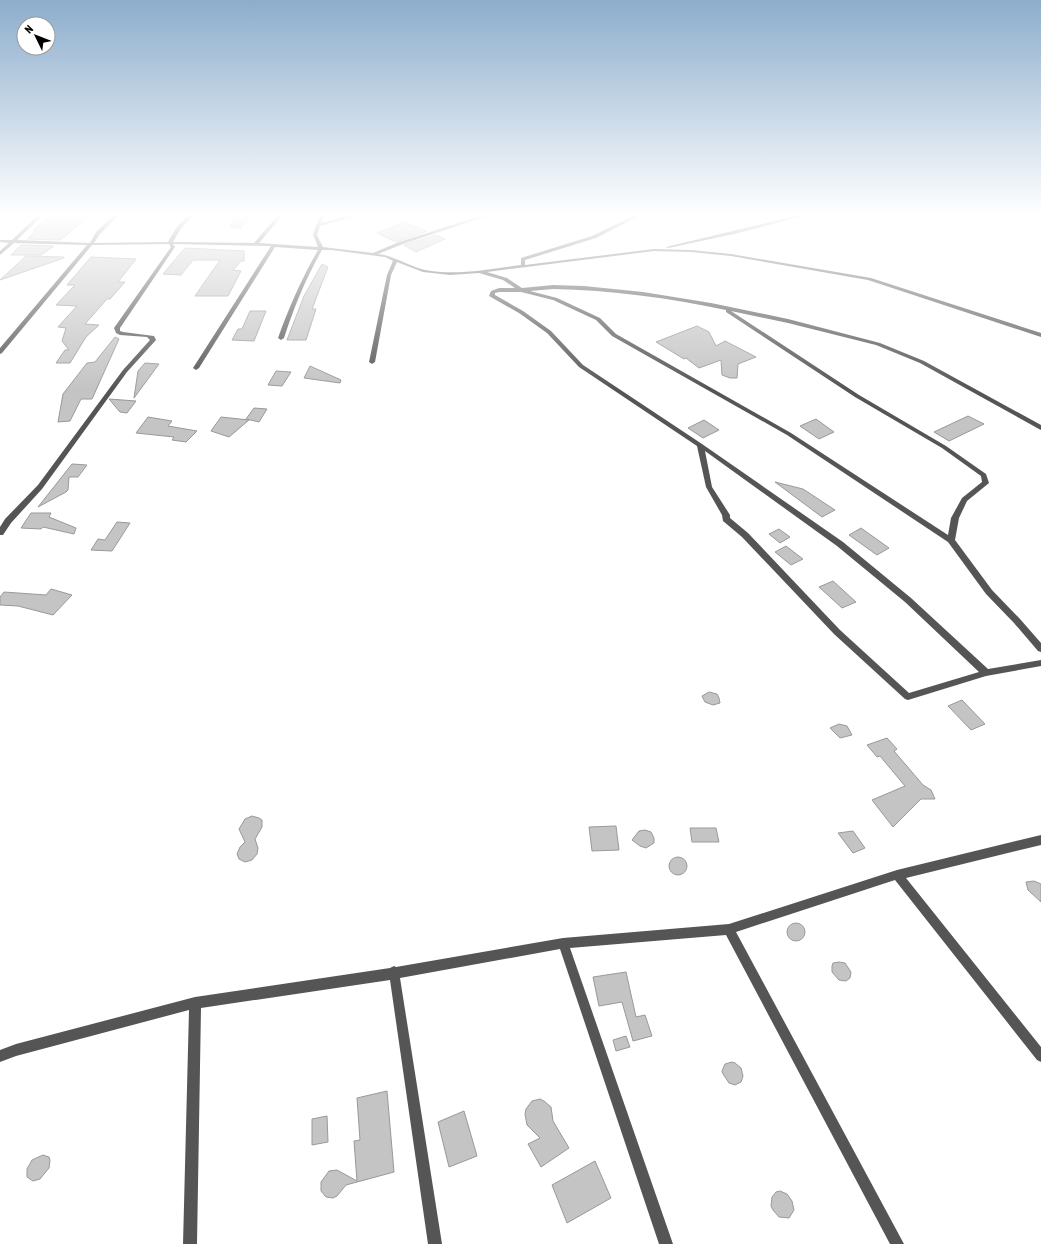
<svg xmlns="http://www.w3.org/2000/svg" width="1041" height="1244" viewBox="0 0 1041 1244" font-family="'Asap Condensed',sans-serif">
<style>
.building{fill:#c4c4c4;stroke:#999}
.lines{fill:none;stroke-linecap:round;stroke-linejoin:round}
.minor{fill:#555;fill-rule:evenodd}
</style>
<rect width="100%" height="100%" fill="#fff"/>
<!-- building -->
<path class="building" d="M51 215H90L61 240 27 239 36 231H33L37 227Z
M237 215H251L241 228 230 227Z
M404 222 427 231 396 242 377 233Z
M436 235 445 239 416 252 404 245Z
M21 245 54 246 41 255H11Z
M185 248 244 251V261H241L233 270 241 271 228 296H195L220 260H193L181 275 163 274Z
M26 256 64 257V258L0 280Z
M91 257 136 259 118 282H125L110 299H107L85 324 99 325 86 337 70 363H56L65 350H69L62 341 66 328 58 327 77 306 56 305 75 285H67Z
M322 264 328 267 312 309H316L306 340H287L304 296Z
M250 311H266L254 341 232 340 238 329H242Z
M697 326 709 332 716 346 725 341 756 357 738 364 737 378H730L722 375 721 360 699 368 686 358 684 359 656 342Z
M115 337 119 339 92 399H81L70 421 58 422 63 394 87 363 95 362Z
M145 363 159 364 134 398 138 371Z
M310 366 341 380 340 383 304 378Z
M276 371 291 372 282 386 268 385Z
M109 399 136 401 127 413 120 412Z
M254 408 267 409 259 422 246 419Z
M968 416 984 424 949 441 934 432Z
M148 417 172 421 168 426 197 431 186 442 172 440 174 437 136 433Z
M221 417 249 420 229 437 211 431Z
M816 419 834 432 819 439 800 426Z
M704 420 719 430 703 438 688 428Z
M72 464 87 465 78 477H69L68 490 66 492 38 507Z
M775 482 803 489 835 510 822 517Z
M31 513H51L49 517 76 528 74 534 43 527 41 529 21 528Z
M117 522 130 523 112 551 91 550 98 539 105 540Z
M861 528 889 548 877 555 849 535Z
M779 529 790 537 780 543 769 534Z
M786 546 803 559 791 565 775 552Z
M833 581 856 602 842 608 819 587Z
M51 589 72 595 53 615 18 606 0 605V597L4 592 46 595Z
M709 692 717 694 719 698 720 703 713 705 705 702 702 696Z
M962 700 985 724 971 730 948 706Z
M839 724 847 726 852 735 840 738 830 728Z
M887 738 897 749 894 751 923 785 931 790 935 799H921L893 827 872 800 905 786 880 756 877 757 867 745Z
M252 816 259 818 262 820V827L255 839 258 848 257 854 252 860 245 862 239 859 237 854 240 847 245 842 239 829 245 819Z
M616 826 619 850 592 851 589 827Z
M690 828H716L719 842H692Z
M645 830 651 832 654 838V843L646 848 640 846 632 840 639 831Z
M853 831 865 848 853 853 838 833Z
M669 866a9 9 0 1 1 18 0a9 9 0 1 1-18 0Z
M1034 881 1041 884V902L1028 890 1026 882Z
M787 932a9 9 0 1 1 18 0a9 9 0 1 1-18 0Z
M839 962 845 963 851 972 850 978 846 981 839 980 832 972V966L833 963Z
M626 972 636 1017 645 1015 652 1036 633 1041 622 1002 599 1006 593 977Z
M626 1036 630 1047 616 1051 613 1040Z
M732 1062 735 1063 741 1068 743 1076 741 1082 735 1085 729 1083 723 1074 722 1071 725 1064Z
M387 1091 394 1172 346 1185 337 1196 333 1198 326 1197 321 1191V1182L329 1171 337 1170 357 1181 354 1141 360 1140 357 1098Z
M540 1099 544 1101 551 1107 553 1121 569 1148 541 1167 528 1144 540 1138 527 1125 525 1114 526 1109 532 1101Z
M464 1111 477 1156 449 1167 438 1122Z
M327 1116 328 1142 312 1145V1119Z
M43 1155 49 1157 50 1160 49 1168 40 1179 33 1181 27 1177V1169L32 1160Z
M595 1161 611 1198 567 1223 552 1185Z
M780 1191 787 1194 792 1201 794 1210 789 1218 779 1217 773 1210 771 1206 772 1197 776 1192Z"/>
<g class="lines">
<!-- minor -->
<path class="minor" d="M38 215H43L17 240 90 243 96 232 114 215H119L100 234 94 243 168 242 176 228 188 215H193L180 230 173 242 254 243 278 215H283L259 243 318 247 313 235 320 215H324L321 223 351 215H359L320 226 317 235 323 247 373 253 399 242 483 215H490L403 244 378 254C395 256 408 266 425 270 456 276 490 269 521 265V258L592 236 635 215H641L596 238 525 260V265L654 249 691 250 731 254 871 278 1041 333V337L868 280 731 256 691 252 654 251 487 272 507 278 522 288 553 285 584 286 643 292 711 303 788 319 880 343 924 361 1041 425V430L1039 429 920 363 876 345 788 323 731 311 859 395 946 446 986 474 989 483 967 501 959 518 955 540 992 590 1020 619 1041 643V652L1038 651 1014 623 986 594 948 542 787 435 612 336 596 320 553 300 521 292H499L495 293V295L523 311 551 331 583 365 702 444 843 542 911 598 988 669 1041 660V666L986 676 908 700 905 699 834 634 742 537 723 521 722 515 706 487 697 446 579 367 547 333 519 313 489 296 491 291 499 288H515L503 280 479 273 450 275 423 272 397 262 391 275 375 362 372 364 369 362 387 275 393 261 385 257 331 250H322C306 278 294 307 284 338L281 340 278 338C289 307 302 278 318 250L275 247 199 368 196 370 193 368 271 246 173 244 175 247 120 328V331L123 332 154 336 156 340 127 372 42 489 11 523 3 535H0V527L5 519 38 485 123 370 150 340 147 337 120 335 116 333 114 328 171 247 169 244 92 245 2 353 0 354V348L87 245 14 243 0 255V251L9 243 0 242V240H12ZM553 289C611 290 669 298 726 310V312L855 397 942 448 981 476 982 482 962 498 951 518 948 535 791 433 616 334 600 318 557 298 530 291ZM705 451 837 546 905 602 979 672 909 693 840 630 748 533 730 518V515L712 487Z
M799 215H807L734 234 668 248 666 247Z
M1041 835V845L906 878 1041 1047V1062L1037 1060 895 880 736 932 904 1244H890L726 935 570 948 673 1244H659L560 949 400 978 442 1244H428L390 980 201 1008 197 1244H183L189 1010 16 1056 0 1062V1050L16 1044 195 997 390 968 394 966 396 967 563 938 729 924 897 870Z"/>
</g>
<!-- sky -->
<linearGradient id="sky" x2="0" y2="1"><stop stop-color="#8cadcc"/><stop offset="0.55" stop-color="#fff"/><stop offset="1" stop-color="#fff" stop-opacity="0"/></linearGradient>
<rect width="1041" height="389" fill="url(#sky)"/>
<!-- north arrow -->
<g transform="translate(36 36) rotate(313)"><circle r="19" fill="#ffffff" stroke="#999999"/>
<path d="M0-3L7 15L0 10L-7 15Z" fill="#000000"/>
<text y="-6" font-size="11" font-weight="bold" text-anchor="middle" fill="#000000">N</text>
</g>
</svg>
